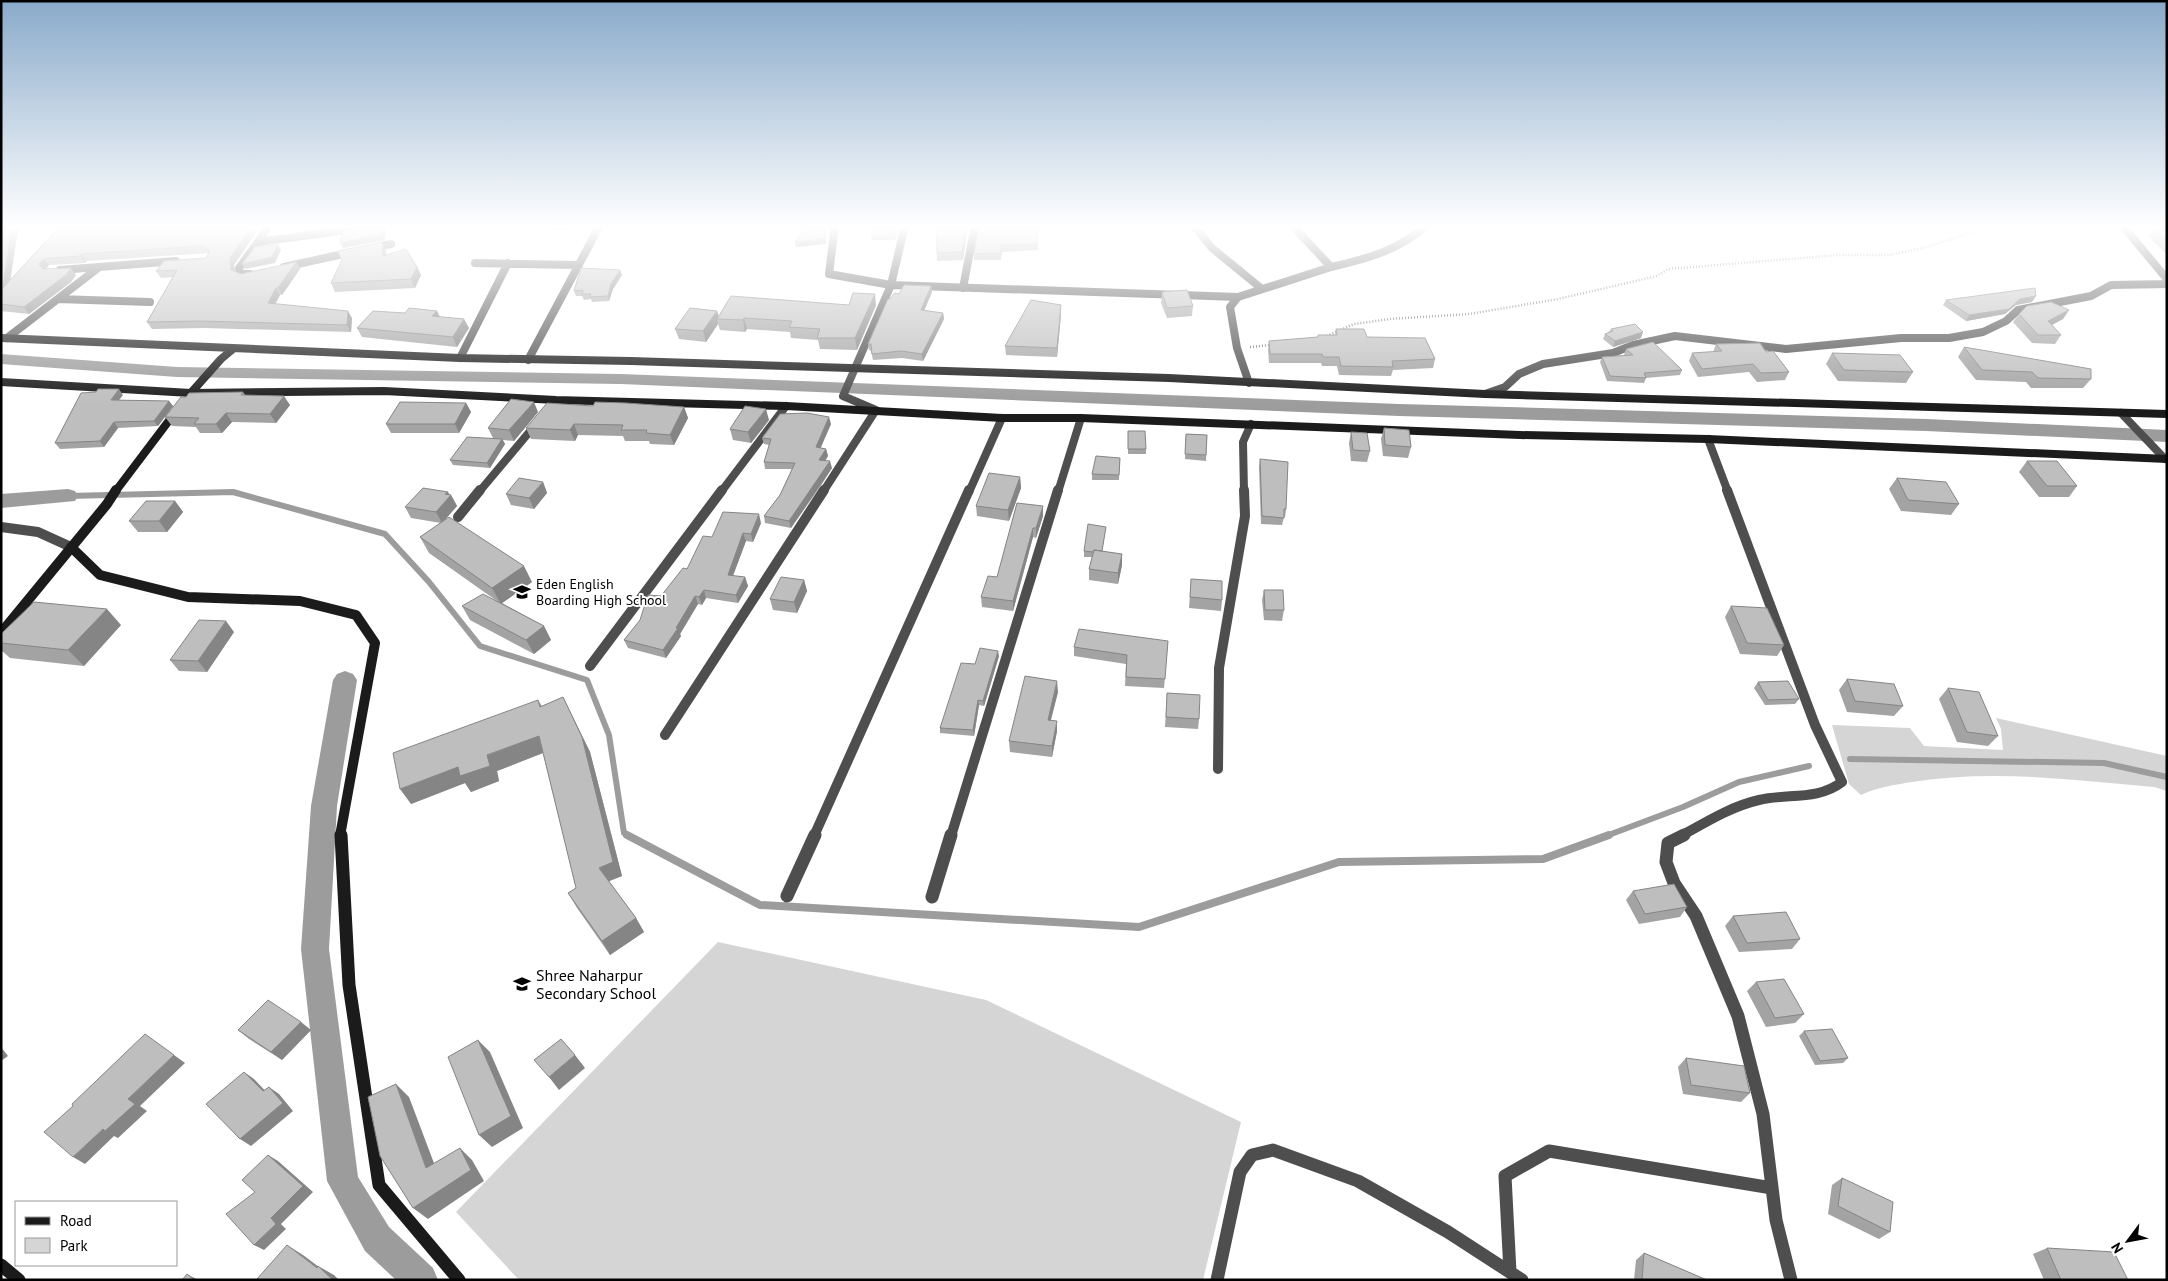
<svg xmlns="http://www.w3.org/2000/svg" width="2168" height="1281" viewBox="0 0 2168 1281" font-family="'PT Sans',sans-serif">
<style>
.green{fill:#d5d5d5}
.lines{fill:none;stroke-linecap:round;stroke-linejoin:round}
.stream-far1{stroke:#9c9c9c;stroke-width:6}
.stream{stroke:#9c9c9c;stroke-width:8}
.canal{fill:#9c9c9c;fill-rule:evenodd}
.path{stroke:#707070;stroke-width:2.5;stroke-dasharray:1 2;stroke-linecap:butt}
.street-far2{stroke:#4e4e4e;stroke-width:8}
.street-far1{stroke:#4e4e4e;stroke-width:10}
.street{stroke:#4e4e4e;stroke-width:13}
.secondary-far2{stroke:#1b1b1b;stroke-width:8}
.secondary-far1{stroke:#1b1b1b;stroke-width:10}
.secondary{stroke:#1b1b1b;stroke-width:13}
.wall{fill:#a3a3a3;fill-rule:evenodd}
.shaded-wall{fill:#858585}
.building{fill:#bebebe;stroke:#858585}
.labels{text-anchor:middle;dominant-baseline:central;stroke-width:4;stroke-linejoin:round;paint-order:stroke}
.poi-label{font-size:14px;fill:#000;stroke:#fff;text-anchor:start}
.near-poi-label{font-size:16px;fill:#000;stroke:#fff;text-anchor:start}
</style>
<rect width="100%" height="100%" fill="#fff"/>
<!-- green -->
<path class="green" d="M1996 718 2167 756V791L2154 787C2074 780 1992 769 1912 782 1894 785 1878 787 1861 795L1849 784 1832 725 1910 728 1924 746 2003 750 2001 729Z
M718 942 986 1000 1241 1122 1203 1280H519L456 1212Z"/>
<g class="lines">
<!-- stream-far1 -->
<path class="stream-far1" d="M68 496 233 492 385 534 429 582 480 646 587 680 609 735 624 833 629 836
M1850 759 2104 763 2167 777
M1606 836 1683 807 1739 782 1809 766"/>
<!-- stream -->
<path class="stream" d="M627 835 760 905 1139 927 1339 862 1543 859 1609 835"/>
<!-- canal -->
<path class="canal" d="M1 354 177 367 621 374 1399 404 1926 419 2167 430V442L1926 431 1399 416 621 384 177 377 1 364Z
M68 489 75 491 78 496 75 501 1 508V494Z
M345 671 353 674 357 680 337 806 329 949 358 1177 389 1227 433 1268 438 1280H396L365 1251 327 1181 301 949 311 806 333 680 337 674Z"/>
<!-- path -->
<path class="path" d="M1327 336 1354 324 1390 319 1469 314 1558 299 1657 276 1668 269 1839 255H1890L1927 247 1994 225
M1250 347 1271 345"/>
<!-- street-far2 -->
<path class="street-far2" d="M73 225 69 230H80
M269 225 258 242 355 229
M835 225 829 274 891 285 1238 297
M1193 225 1212 248 1262 289
M2122 225 2167 279
M372 248 391 244
M475 263 579 265
M284 267 352 252
M1331 267C1367 259 1399 250 1427 225
M60 270 176 261
M250 274H240L239 268 258 242
M963 288 975 225
M58 299 150 302
M7 338 98 268
M460 358 508 263
M528 360 600 225
M1249 383 1237 348 1230 307 1238 297 1331 267 1292 225
M1485 394 1505 387 1519 374 1543 364 1613 353 1633 345 1675 336 1786 349 1901 338H1949L1983 332 2006 321 2018 310 2091 296 2111 285 2167 284
M2121 413 2165 459
M1708 439 1728 492
M479 492 536 424
M721 492 786 406
M823 492 876 410 843 396 891 285 905 225
M969 492 1002 418
M1058 492 1081 418
M1244 492 1243 442 1251 424"/>
<!-- street-far1 -->
<path class="street-far1" d="M458 517 480 490
M1 527 38 532 71 547
M590 666 722 490
M665 735 824 490
M1218 769 1219 668 1245 516 1244 490
M814 836 969 490
M951 836 1058 490
M1681 836C1706 822 1732 806 1759 800 1788 793 1817 801 1842 782L1815 725 1727 490"/>
<!-- street -->
<path class="street" d="M1684 835 1668 843 1666 862 1674 883 1696 916 1738 1016 1763 1114 1776 1220 1791 1280
M787 896 815 835
M932 897 951 835
M1510 1272 1505 1176 1549 1151 1772 1188
M1217 1280 1240 1172 1252 1155 1273 1150 1358 1181 1448 1232 1522 1280"/>
<!-- secondary-far2 -->
<path class="secondary-far2" d="M1 338 460 358 631 361 1169 378 1485 394 2167 414
M1 382 191 393 384 391 556 400 786 406 1002 418H1081L1520 435 1708 439 2167 459
M189 395 221 359 233 349
M115 492 177 410"/>
<!-- secondary-far1 -->
<path class="secondary-far1" d="M71 547 100 575 188 597 300 601 356 615 375 643 340 836
M1 633 107 504 116 490"/>
<!-- secondary -->
<path class="secondary" d="M341 835 349 985 379 1185 459 1280
M1 1265 19 1280"/>
</g>
<!-- wall -->
<path class="wall" d="M1 225H66L60 227 64 229 261 225 234 265 235 272 241 274 296 262 300 269 282 295H280L275 304 352 318 351 332 204 328 152 329 147 322 173 277 161 278 156 271 206 258 209 253 86 261 85 263 49 265 46 269 76 275 71 282 29 314 1 311ZM59 227 10 280 18 229Z
M298 225H331L299 228Z
M545 225H593L592 229 569 227 567 230H546Z
M873 225H898L896 240H872L871 235Z
M938 225H968L963 260 937 261 936 235Z
M1037 225 1038 250 1002 252 1001 260H974V254Z
M2154 228 2167 229V255L2148 236Z
M386 251V255L417 267 421 275 415 288 335 292 331 283Z
M622 275 613 289 609 301 592 302 591 299 584 300 582 296H576L574 291Z
M932 292 924 310 943 313 944 319 923 361 902 358 873 360 871 351 869 350 868 344 899 294Z
M1162 292 1193 306 1192 316 1167 318 1161 303Z
M1946 300 2032 302 2016 305 2005 314 1966 321 1943 305Z
M849 305H876L857 350 820 349 818 340 791 338 790 332 747 329 745 332 720 330 718 324 706 342 679 339 675 329 717 311 719 316Z
M2069 310 2063 319 2052 325 2061 335 2055 344 2032 343 2013 322 2019 314Z
M437 311 440 317 469 328 457 347 362 337 357 328 405 313Z
M1061 314 1057 357 1006 355 1005 346Z
M1336 329 1367 337 1435 359 1433 368 1393 370 1391 376 1339 375 1337 366H1322L1321 363H1269L1268 350 1269 341 1318 337V335H1335Z
M1611 329 1641 338 1613 347 1603 339 1605 334 1609 332Z
M1716 344 1789 372 1785 380 1757 382 1749 372 1698 377 1689 361 1692 353 1713 352Z
M1964 347 2091 379 2083 388H2031L2026 382 1976 380 1958 357Z
M1626 349 1682 370 1680 375 1646 378 1644 383 1607 381 1600 362 1602 357 1625 355H1624Z
M1832 353 1913 372 1906 383 1838 381 1826 364Z
M243 392 245 395 290 405 276 423 232 422 222 433H200L196 427 172 426 165 417 186 397Z
M123 395 119 400 169 401 173 406 158 426 118 428 104 447 60 449 55 443Z
M466 403 471 412 459 433H391L386 424Z
M593 406 684 407 688 418 674 445 650 444 649 441H625L623 436 578 435 575 441 531 439 526 428Z
M538 412 514 441 503 440 505 444 490 468 453 465 450 460 493 438 488 428Z
M769 420 751 443 733 440 730 429Z
M831 424 820 448 826 449 828 456 825 461 832 468 822 484 791 528 765 523 764 516 780 495 792 469H765L764 462 769 445 764 444 762 438Z
M1384 428 1411 447 1408 458 1383 456 1381 439Z
M1128 431 1146 449V454H1128Z
M1351 432 1370 451 1367 462 1351 461 1349 443Z
M1186 434 1207 435 1206 461 1185 459Z
M1120 458 1119 480H1092V474Z
M1260 459 1286 509 1285 517H1284L1282 525 1261 524 1259 467Z
M2027 461 2077 486 2069 497H2039L2019 472Z
M1020 477 1021 488 1009 521 977 516 976 506Z
M1897 478 1959 504 1951 515 1901 511 1889 489Z
M543 482 547 493 534 509 511 505 506 494Z
M448 492 449 495H451L457 506 443 522 532 582 502 603 544 626 551 640 534 654 470 620 462 606 497 601 429 553 420 537 441 523 411 518 405 507Z
M175 501 183 512 167 532H138L129 521Z
M1017 503 1043 516 1036 538 1033 537 1013 611 982 607 981 597 997 577Z
M761 523 753 542 746 541 733 576 745 577 748 586 738 603 706 598 702 605 698 604 680 634 681 636 666 658 628 648 624 640 661 596 687 569 712 537Z
M1105 532 1102 551 1122 554V565L1118 584 1089 580V569L1092 557H1084V551Z
M1191 579 1222 600 1221 611 1189 608Z
M804 580 807 591 797 613 773 610 770 599Z
M1264 590 1284 610 1282 621 1264 620 1262 600Z
M1731 606 1784 645 1777 656 1740 654 1725 617Z
M121 625 84 666 10 658 1 650V634Z
M234 632 207 672 179 671 170 660Z
M1168 641 1164 688 1125 686 1126 664 1074 656V647Z
M999 656 984 706 979 705 974 736 940 733V728L975 664Z
M1847 679 1903 706 1894 716 1847 712 1839 690Z
M1758 682 1799 699 1795 704 1765 705 1754 688Z
M1948 688 1998 736 1988 746 1957 742 1939 699Z
M1058 692 1051 720 1057 731 1052 757 1010 752 1009 741Z
M1167 693 1199 719 1198 729 1165 727Z
M563 697 590 752 622 876 609 881 636 918 644 932 610 955 577 908 568 893 576 888 543 753 497 771 499 781 471 792 465 783 411 804 538 700 542 706Z
M1633 891 1687 907 1680 917 1639 924 1626 900Z
M1733 916 1800 939 1792 949 1739 952 1725 926Z
M1756 982 1804 1014 1795 1023 1766 1027 1747 991Z
M238 1030H311L282 1060 249 1039Z
M1804 1031 1848 1058 1843 1063 1815 1065 1799 1036Z
M1686 1058 1750 1093 1741 1102 1683 1094 1678 1067Z
M1842 1178 1890 1232 1879 1239 1828 1214 1832 1185Z
M2047 1248 2128 1280H2044L2033 1254Z
M1644 1253 1707 1280H1634L1636 1260Z"/>
<!-- shaded-wall -->
<path class="shaded-wall" d="M12 225H15L18 229 8 295 3 288Z
M253 225H261L234 265 236 277 231 270 230 258Z
M565 225H568L569 227 567 230Z
M825 225 826 244 796 247 795 242Z
M897 225H898L896 240 895 235Z
M966 225H968L963 260 962 252Z
M383 226 386 231 385 240 343 248 340 243Z
M382 242 386 251 387 265 383 256Z
M278 245 281 250 275 263 245 269 242 264Z
M81 254 86 261 85 263 80 256Z
M44 259 49 265 44 271 39 264Z
M296 262 300 269 282 295 278 288Z
M417 267 421 275 415 288 411 279Z
M71 268 76 275 71 282 29 314 24 307Z
M620 270 622 275 613 289 609 301 608 296 611 284Z
M931 286 932 292 922 316 921 310Z
M276 288 280 295 272 310 268 303Z
M875 294 876 305 857 350 855 338Z
M2036 296 2032 302 2016 305 2005 314 1966 321 1969 315 2020 299Z
M1061 305V314L1057 357V348Z
M2069 310 2063 319 2042 330 2048 321Z
M348 311 352 318 351 332 347 325Z
M437 311 441 320 432 316Z
M717 311 719 319H717L718 324 706 342 703 331Z
M943 313 944 319 923 361 922 354Z
M744 318 747 329 745 332 743 320Z
M464 319 469 328 457 347 453 337Z
M1643 332 1641 338 1613 347 1615 341Z
M119 389 123 395 115 405 111 400Z
M284 396 290 405 276 423 270 414Z
M169 401 173 406 158 426 154 421Z
M534 402 538 412 514 441 509 430Z
M466 403 471 412 459 433 455 424Z
M684 407 688 418 674 445 670 435Z
M766 409 769 420 751 443 748 432Z
M226 413 232 422 222 433 216 424Z
M829 417 831 424 818 454 816 447Z
M114 422 118 428 104 447 100 441Z
M574 424 578 435 575 441 570 430Z
M502 439 505 444 490 468 487 463Z
M826 449 828 456 821 467 819 460Z
M830 461 832 468 791 528 789 521Z
M1020 477 1021 488 1009 521 1008 510Z
M543 482 547 493 534 509 529 498Z
M448 492 450 496 451 495 457 506 442 523 436 512 445 494Z
M175 501 183 512 167 532 159 521Z
M1043 506V516L1036 538V528Z
M759 514 761 523 753 542 751 534Z
M1106 527 1105 532 1101 558V552Z
M1033 528V537L1013 611V601Z
M743 533 746 541 730 583 728 575Z
M1122 554V565L1118 584V573Z
M524 566 532 582 501 604 492 588Z
M745 577 748 586 738 603 736 595Z
M804 580 807 591 797 613 794 602Z
M704 590 706 598 702 605 699 597Z
M695 596 698 604 680 634 681 636 666 658 663 650Z
M107 609 121 625 84 666 68 650Z
M226 621 234 632 207 672 198 661Z
M544 626 551 640 534 654 526 640Z
M998 651 999 656 984 706 983 701Z
M1057 681 1058 692 1048 730V720Z
M563 697 590 752 622 876 607 882 599 868Z
M978 700 979 705 974 736 973 730Z
M1057 721V731L1052 757V746Z
M539 736 548 751 497 771 499 781 471 792 465 783 411 804 400 789Z
M636 918 644 932 610 955 602 941Z
M301 1022 311 1030 282 1060 271 1052Z
M478 1040 490 1052 523 1128 492 1147 479 1135Z
M1 1047 8 1056 1 1061Z
M174 1055 185 1063 140 1106 147 1111 118 1138 114 1136 85 1164 73 1157 103 1129 128 1099Z
M575 1055 585 1068 559 1090 549 1077Z
M244 1072 254 1079 273 1099 263 1091Z
M396 1084 409 1097 440 1179 426 1168Z
M269 1087 279 1094 293 1111 251 1146 240 1139Z
M460 1148 472 1160 484 1181 428 1219 413 1208Z
M268 1155 278 1161 313 1192 281 1224 286 1229 264 1250 254 1245 271 1218Z
M287 1245 303 1255 319 1267 318 1266 334 1275 339 1280H333Z
M187 1274 198 1280H194Z"/>
<!-- building -->
<path class="building" d="M1 225H12L3 288 60 226 64 229 140 225H253L230 258 231 270 241 274 296 262 278 288H276L268 303 348 311 347 325 199 321 147 322 177 270 156 271 164 261 206 258 210 251 204 246 81 254 80 256 44 259 39 264 43 269 71 268 66 275 24 307 1 304Z
M805 225H825V239L795 242 804 230Z
M873 225H897L895 235H871Z
M938 225H966L962 252 937 253 938 235H936Z
M979 225H1037L1038 244 1001 245V253L974 254Z
M383 226 382 234 340 243 343 231Z
M2154 228 2167 229V241Z
M382 242 383 256 406 249 417 267 411 279 331 283 342 260 338 251Z
M278 245 272 257 242 264 255 247Z
M581 268 620 270 611 284 608 296 590 297 591 294H582L583 290 574 291Z
M904 285 931 286 921 310 943 313 922 354 901 351 872 354 871 344H868L888 299H890L895 293 899 294Z
M2035 288 2036 296 2020 299 2009 309 1969 315 1946 300Z
M1187 290 1193 306 1167 308 1162 292Z
M853 293 875 294 855 338H817L820 329 789 327 792 321 744 318 743 320 717 319 731 296 849 305Z
M1031 300 1061 305 1057 348 1005 346Z
M2051 302 2069 310 2048 321 2061 335H2038L2019 314 2027 306Z
M409 308 437 311 432 316 464 319 453 337 357 328 373 311 405 313Z
M690 308 717 311 703 331 675 329Z
M1635 324 1643 332 1615 341 1605 334 1613 331 1611 329Z
M1336 329H1364L1367 337 1425 338 1435 359 1392 361 1393 367 1341 366 1339 357H1323L1322 354H1270L1269 341 1318 337V335H1337Z
M1653 342 1682 370 1644 373 1646 378 1610 376 1602 357 1633 355 1626 349Z
M1760 343 1766 352 1773 351 1789 372 1761 373 1753 364 1702 369 1692 353 1722 351 1716 344Z
M1964 347 2091 369V379L2038 378 2032 372 1982 370Z
M1832 353 1900 355 1913 372 1844 370Z
M98 389H119L111 400 169 401 154 421 114 422 100 441 55 443 81 393 96 392Z
M243 392 241 395 284 396 270 414 226 413 216 424H194L199 418 165 417 181 397H186L189 393Z
M511 399 534 402 509 430 488 428Z
M400 402 466 403 455 424H386Z
M595 402 626 403 684 407 670 435 646 433 647 430H621L623 425 574 424 570 430 526 428 547 403 593 406Z
M745 406 766 409 748 432 730 429Z
M807 413 829 417 816 447 826 449 819 460 830 461 789 521 764 516 780 495 795 463 764 462 771 439 762 438 780 414Z
M1384 428 1409 430 1411 447 1385 445Z
M1128 431H1145L1146 449H1128Z
M1351 432 1367 433 1370 451 1353 450Z
M1186 434 1207 435 1206 455 1185 454Z
M467 437 502 439 487 463 450 460Z
M1096 456 1120 458 1119 475 1092 474Z
M1260 459 1288 462 1286 509H1284V518L1262 516Z
M2027 461H2057L2077 486H2047Z
M989 473 1020 477 1008 510 976 506Z
M519 478 543 482 529 498 506 494Z
M1897 478 1946 482 1959 504 1908 500Z
M423 488 448 492 445 494 451 495 436 512 405 507Z
M146 501H175L159 521H129Z
M1017 503 1043 506 1036 528H1033L1013 601 981 597 988 576 997 577Z
M723 512 759 514 751 534 743 533 728 575 745 577 736 595 704 590 699 597 695 596 676 628H678L663 650 624 640 640 620 648 595 661 596 683 568 687 569 703 536 712 537Z
M449 517 524 566 492 588 420 537Z
M1088 524 1106 527 1102 551 1094 550 1093 552 1084 551Z
M1094 550 1122 554 1118 573 1089 569Z
M781 577 804 580 794 602 770 599Z
M1191 579 1222 581V600L1190 597Z
M1264 590H1283L1284 610H1265Z
M483 594 544 626 526 640 462 606Z
M34 602 107 609 68 650 1 643V634Z
M1731 606 1767 608 1784 645 1747 643Z
M199 620 226 621 198 661 170 660Z
M1079 629 1168 641 1165 679 1126 677 1127 655 1074 647Z
M980 648 998 651 983 701 978 700 973 730 940 728 961 663 975 664Z
M1025 676 1057 681 1048 720 1057 721 1052 746 1009 741Z
M1847 679 1894 684 1903 706 1855 701Z
M1788 681 1799 699 1768 700 1758 682Z
M1948 688 1979 692 1998 736 1967 732Z
M1167 693 1200 695 1199 719 1166 717Z
M563 697 582 737 613 862 599 868 636 918 602 941 568 893 576 888 539 736 487 755 490 766 460 776 458 767 400 789 393 753 538 700 540 707Z
M1674 884 1687 907 1645 914 1633 891Z
M1786 912 1800 939 1747 943 1733 916Z
M1784 979 1804 1014 1775 1018 1756 982Z
M268 1000 301 1022 271 1052 238 1030Z
M1832 1029 1848 1058 1820 1061 1804 1031Z
M145 1034 174 1055 128 1099 135 1104 105 1131 103 1129 73 1157 44 1132 73 1106 72 1104Z
M561 1039 575 1055 549 1077 534 1060Z
M478 1040 511 1116 479 1135 448 1057Z
M1686 1058 1744 1066 1750 1093 1691 1085Z
M244 1072 263 1091 269 1087 283 1103 240 1139 206 1104Z
M396 1084 426 1168 460 1148 471 1170 413 1208 380 1156 368 1097Z
M268 1155 303 1186 271 1218 276 1224 254 1245 226 1214 255 1192 242 1180Z
M1842 1178 1893 1202 1890 1232 1838 1206Z
M287 1245 317 1268 318 1266 333 1280H258L257 1279Z
M2047 1248 2114 1252 2128 1280H2061Z
M1644 1253 1707 1280H1642Z
M187 1274 194 1280H182Z"/>
<!-- sky -->
<linearGradient id="sky" x2="0" y2="1"><stop stop-color="#89aaca"/><stop offset="0.56" stop-color="#fff"/><stop offset="1" stop-color="#fff" stop-opacity="0"/></linearGradient>
<rect width="2168" height="405" fill="url(#sky)"/>
<!-- icons -->
<defs>
<g id="school-bare" transform="scale(1.35)"><path d="M0-5L7-2L0 1L-7-2ZM-4 1L0 2.5L4 1V4Q0 6-4 4Z" fill="#000" stroke="#fff" stroke-width="2.5" paint-order="stroke"/></g>
</defs>
<g fill-rule="evenodd">
<use href="#school-bare" x="522" y="592"/>
<use href="#school-bare" x="522" y="984"/>
</g>
<g class="labels">
<!-- poi labels -->
<g class="poi-label">
<text x="536" y="584">Eden English<tspan x="536" dy="16">Boarding High School</tspan></text>
</g>
<!-- near-poi labels -->
<g class="near-poi-label">
<text x="536" y="975">Shree Naharpur<tspan x="536" dy="18">Secondary School</tspan></text>
</g>
</g>
<!-- border -->
<rect width="2168" height="1281" fill="none" stroke="#000000" stroke-width="5"/>
<!-- legend -->
<rect x="15" y="1201" width="162" height="65" fill="#ffffff" stroke="#999999"/>
<rect x="25" y="1217" width="25" height="8" fill="#1b1b1b" stroke="#999999"/>
<text x="60" y="1226" font-size="15" fill="#000000">Road</text>
<rect x="25" y="1238" width="25" height="15" fill="#d5d5d5" stroke="#999999"/>
<text x="60" y="1251" font-size="15" fill="#000000">Park</text>
<!-- north arrow -->
<g transform="translate(2128 1241) rotate(238)" stroke="#ffffff" stroke-width="4" paint-order="stroke">
<path d="M0-4L9 19L0 12L-9 19Z" fill="#000000"/>
<text y="-8" font-size="14" font-weight="bold" text-anchor="middle" fill="#000000">N</text>
</g>
</svg>
